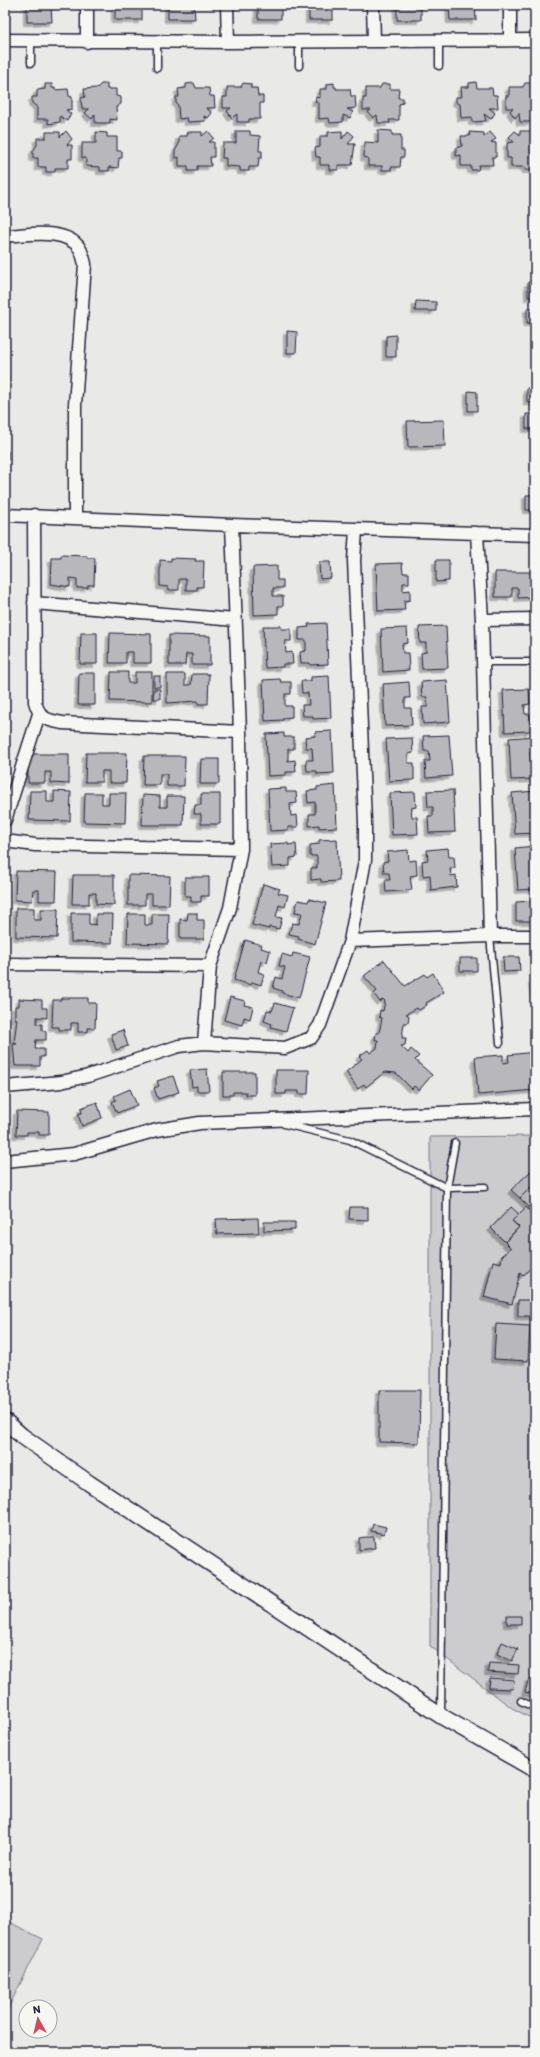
<svg xmlns="http://www.w3.org/2000/svg" width="540" height="2057" viewBox="0 0 540 2057" font-family="Itim,sans-serif">
<style>
.green{fill:#ccccce;stroke:#777784}
.building{fill:#b8b8bc;stroke:#22223b;filter:url(#shadow)}
.lines{fill:none;stroke-linecap:round;stroke-linejoin:round}
.service-casing{stroke:#22223b;stroke-width:9}
.minor-casing{stroke:#22223b;stroke-width:15}
.tertiary-casing{stroke:#22223b;stroke-width:18}
.service{stroke:#f6f6f2;stroke-width:6}
.minor{stroke:#f6f6f2;stroke-width:12}
.tertiary{stroke:#f6f6f2;stroke-width:15}
</style>
<defs>
<filter id="shadow"><feDropShadow dx="-3.5" dy="3.5" stdDeviation="0" flood-color="#0004"/></filter>
</defs>
<rect width="100%" height="100%" fill="#e9e9e7"/>
<filter id="ink" filterUnits="userSpaceOnUse"><feTurbulence type="fractalNoise" baseFrequency=".025" numOctaves="2"/><feDisplacementMap in="SourceGraphic" scale="8" xChannelSelector="R" yChannelSelector="G"/><feConvolveMatrix kernelMatrix="1 2 1 2 8 2 1 2 1" color-interpolation-filters="sRGB"/></filter>
<g filter="url(#ink)">
<!-- green -->
<path class="green" d="M535 1136V1720L512 1708 430 1646V1137Z
M5 1920 43 1939 5 2014Z"/>
<!-- building -->
<path class="building" d="M27 5H51L52 22H27Z
M115 5H142V20H115Z
M168 5H194L195 19H168Z
M258 5H281V19H258Z
M309 5H333V20H309Z
M397 5H421V20H397Z
M449 5H475L476 20H450Z
M476 82 477 88H492L493 95H497L498 108H489L495 113 491 119 484 114 486 121 472 122V117L461 118 460 104 456 102V97H462L461 87H469V83Z
M194 83 196 88H209L210 96H214L215 108H206L212 113 208 118 204 116 205 121 188 122 187 118 179 119 178 105 176 103V97H179L178 89 186 88V84Z
M243 83 251 84V88H257L258 96H263V103H260V119H249V122H237V114L232 118 227 111 231 108H223V97H227V87H241Z
M334 83V87H336V89H350L351 96H355L356 108 347 109 353 112 350 118 343 115V122L330 123 329 118 319 119V103L315 102 316 97 320 98V89H327V84Z
M525 83H533V87L535 88V118L532 119V122H520L519 113 515 118 510 111 513 108H506V96H509V87H523Z
M45 84H52V88H55V90L68 89 69 96 72 97V109L66 110 71 114 67 121 60 116V122L48 124V119H37V107L32 103V97H37V90L45 89Z
M101 84H107V89H116V96L121 97V104L116 107 117 120 110 119V123H95V114L92 119 85 113 89 109H82L81 98 85 97 84 89 97 88Z
M382 84H390V89H399L398 98H403V103L399 104V120H389L390 123H378L377 115 373 118 368 112 371 110H363V98H366V88H380Z
M378 130 392 131V135H401V150H404V157H401L400 167H391V170H382V166H368V158L364 157 365 142 378 143Z
M66 131 72 139 67 145H72V159H68V168H55V172H46V167H38V158H33V151L37 145V138H46V132H60V137Z
M208 131 214 138 209 142H214V157H210L211 166H197V171H188V166H179V157L175 158V151L179 144V136H187L188 132H202V136Z
M236 131H250V135L260 136 259 151H262V158H259L258 167H249V171H240V167L226 166V158H222L223 143H236Z
M342 131V139L348 131 354 136 348 144H355L352 165H338V170H329V165H320V157H316L315 148 320 147V136H328V132Z
M515 131 520 135V131H534V170H525V167H511V158H507V143L514 142 509 137Z
M96 132 107 133V137H117V151H122V158H119L118 168 109 167V171H100V167L86 166V158H82V143H96Z
M469 132 484 133V137L490 132 496 139 491 142 496 143V157H492L493 165H479L478 170H471V166H461V155L456 156V148L462 146 461 136H470Z
M528 282H535V297H528Z
M416 301 436 302V311H415Z
M527 308H535V323H527Z
M287 331 297 332 296 353H287Z
M396 335V357H386V336Z
M527 388H535V402H527Z
M468 391 477 392V411H468Z
M526 414H535V429H526Z
M444 420 445 446 408 447 407 421Z
M5 451H8V460H5Z
M526 495H535V510H526Z
M61 555 87 556V558H95L94 585H88V588H77V579L70 578V587L51 584 52 558H61Z
M171 558 196 559 195 561H204L203 587H197V590H186V579H179V590H168V587L160 586V560L171 561Z
M5 560H6V592H5Z
M436 560H449V581L436 582Z
M319 562H330L331 578 320 579Z
M402 563 403 573H409V583H403V591L410 590V600L404 601 405 610 378 611 376 564Z
M277 566V580H283V588H273V596H283V606H278V614L254 615 253 567Z
M495 572H535L534 597 518 598V588H512V597H495Z
M5 620H7L6 652H5Z
M326 623 328 664 310 665V663H301L300 652 306 651V640H299V628L309 627 308 624Z
M263 626H281V629H291V641H285L286 653 292 652 293 664H283V667L265 668Z
M446 626 448 668 422 669 421 653 426 652V643H420L419 627Z
M407 628 408 643 402 644 403 653H408L409 670 383 672 381 629Z
M81 633H97V664H80Z
M110 633 151 634V663H133V652H126V663H109Z
M169 635 210 636V665H192V654H186L185 665H169Z
M111 672H128V683H135V672H152V702L110 701Z
M79 673H95V705H78Z
M167 674H185V685H191L192 674H209L208 704H198V701L167 703Z
M154 676H160V687H154Z
M329 676 331 718 313 719V716H303L302 705H309L308 693H302L301 681H311V677Z
M5 679 7 680V712H5Z
M280 679 281 682H291V694H285V706H292V717L283 718V720L265 721 263 680Z
M447 680 450 722 423 724 422 707H428L427 697H422L421 682Z
M409 682 410 698H405V708H411L412 725 385 726 383 684Z
M154 689H160V699H153Z
M529 689 530 704 524 705 525 714H530L531 731 505 732 503 690Z
M332 731 334 773 317 774V771H307L306 760H313L312 748H306L305 737 315 736V732Z
M284 733V737H294V749H288V761L295 760 296 772H286V775L268 776 266 734Z
M449 735 452 776 426 778 425 761H430L429 751H424L423 736Z
M535 736V752H530L531 762H535V779L511 780 509 738Z
M5 738H6V770H5Z
M412 738 413 753 408 754V763H414V780L389 781 386 739Z
M86 753H127L126 783H109V771H102V782H85Z
M28 754H69V784L51 783V772H45V783H28Z
M144 756H185L184 786H167V774H160V785H143Z
M201 759H219V784H200Z
M335 785 337 827 319 828V825L309 826V814H315V802L308 803 307 791 317 790V787Z
M286 788V792H296L297 803 290 804 291 816 297 815 298 827H288V830L270 831 268 789Z
M453 790 455 832 429 833 428 816H433V807H428L427 791Z
M30 791H47V802H54V791L71 792 70 821 29 820Z
M535 791V833L515 834 512 793Z
M415 792 416 807 411 808 412 817H417L418 834 392 835 390 793Z
M85 793H102V804H109V793H126L125 823 84 822Z
M201 794H220V824H201V814H194L195 805H201Z
M143 795 160 796V807H167V796H184L183 825H142Z
M337 839 339 881 321 882V879L311 880V868H317V856H310V845L319 844V840Z
M288 843V845L296 844 297 857 290 858V866L272 867 270 844Z
M535 846V889L518 890 515 848Z
M448 848 449 857H454L455 868 450 869 451 876 456 875 457 887 431 890 430 875 423 876 422 861 428 860 427 850Z
M408 850 409 861 416 860 417 875 410 876 412 890 386 892 385 880H390L389 873H384L383 862 388 861 387 852Z
M16 871 57 872 56 901H39V890H33L32 901 15 900Z
M73 875H114V905L96 904V893H89V904H72Z
M128 875 170 876 169 905H152V894H145V905H128Z
M185 877H209V896H201V902H191V896H185Z
M263 884 280 889 278 893 288 895 285 907 279 905 276 917 282 918 279 929 269 927V929L252 925Z
M309 899 326 903 315 944 298 939 299 936 289 934 292 923 299 924 302 913 295 912 298 900 308 902Z
M535 901V921H516V902Z
M16 908H34V920H41V909H58L57 938 16 937Z
M71 913H89V924L96 925V914H113L112 943 71 942Z
M188 913H197V920H204V939H180V919L187 920Z
M128 914H145V925H152V914H169L168 944 127 943Z
M245 940 262 945 261 948 270 951 267 962 261 961 258 972 264 974 261 985 252 982 251 985 234 980Z
M293 953 310 957 299 998 282 993V991L273 988 276 977 282 979 285 967 279 966 282 954 292 957Z
M503 957H519L520 971 504 972Z
M460 958H477V971H460Z
M384 960 405 986 425 974 427 977 433 973 444 992 426 1003 427 1005 419 1010 417 1008 406 1014 409 1016 408 1023H404L402 1038H406L405 1045 401 1046 408 1053 411 1049 419 1056 415 1060 432 1075 419 1090 414 1086 412 1089 396 1073 385 1072 366 1087 364 1084 358 1089 346 1072 362 1059 359 1056 368 1050 370 1053 377 1048 378 1040H375L376 1033H379L382 1018 379 1017 380 1010 383 1011 385 1001 383 999 380 1002 374 994 377 991 364 976Z
M532 980H535V1003Z
M230 997 245 1001 244 1005 253 1007 250 1019 244 1017 242 1025 224 1020Z
M61 998H88V1003H96L95 1028H88V1032H78V1023H71V1030H59V1027H52L53 1000H61Z
M19 999 42 1000V1008H47V1018L37 1017V1024H42V1030L46 1031V1040H36L35 1049H44V1057H40V1066H15L13 1044H17L14 1043 17 1019H15V1006H19Z
M275 1003 293 1008 286 1031 271 1027 272 1024 264 1021 267 1010 272 1011Z
M123 1030 128 1046 116 1050 111 1034Z
M535 1052V1090L478 1095 475 1057 503 1055V1063L509 1062 508 1055Z
M207 1069 209 1091H197V1086L192 1087 190 1070Z
M276 1070H309L308 1094H299V1091H286V1094H276Z
M223 1072H255V1095H246V1092H233V1095H223Z
M173 1076 179 1092 158 1099 154 1088 159 1086 157 1081Z
M130 1089 137 1105 117 1113 112 1102 116 1100 114 1096Z
M97 1102 102 1118 82 1126 78 1114 82 1113 81 1108Z
M17 1111 49 1112V1135H39V1132H27V1135H16Z
M532 1170 535 1173V1183L520 1198 511 1190Z
M535 1183V1212H534L520 1198Z
M350 1207H368V1220L349 1219Z
M511 1207 519 1214 512 1221 519 1227 505 1242 491 1228Z
M526 1207 532 1214 535 1212V1263L523 1276 520 1273 512 1304 484 1297 493 1261 501 1263 502 1256 511 1248 505 1242 519 1227 512 1221Z
M258 1218 259 1233 217 1234 216 1219Z
M264 1222H295V1230L264 1231Z
M518 1300H535V1316H518Z
M496 1324 530 1326 528 1361 494 1359Z
M379 1390H420L419 1443 379 1442Z
M373 1524 386 1527 384 1534 371 1531Z
M366 1537H374L375 1548 359 1550V1538Z
M507 1616H521V1624H507Z
M502 1642 518 1649 512 1661 497 1654Z
M489 1663 519 1665 518 1674 488 1672Z
M490 1678 514 1680 513 1689 489 1688Z
M529 1678 535 1680V1694L525 1692Z"/>
<g class="lines">
<!-- service casing -->
<g class="service-casing">
<path id="service" d="M439 41V66
M157 42V68
M299 42V66
M31 63V41
M483 662H535
M490 936 500 1043
M284 1124 350 1140 447 1188 485 1187
M521 1701 535 1708
M441 1714 447 1188 455 1143"/>
</g>
<!-- minor casing -->
<g class="minor-casing">
<path id="minor" d="M87 5V42
M227 5 228 42
M373 5 374 41
M5 40 228 42 535 40
M510 40V5
M5 236C26 235 67 227 80 249 82 253 84 259 85 264L75 405V517
M5 515 232 525 535 535
M34 515 35 702C40 719 46 720 63 723L240 732
M477 533 482 620 490 936
M34 603 235 620
M482 620 535 619
M5 820 39 714
M5 841 35 845 241 849
M350 941 490 936H535
M5 964 210 966
M204 1043 210 966 230 908 241 849 240 732 232 525
M5 1087 61 1082 88 1076 179 1046 204 1043 285 1048 311 1038 320 1025 350 941 365 860V822L354 560 356 530
M5 1161 74 1154 157 1130 200 1123 535 1109"/>
</g>
<!-- tertiary casing -->
<g class="tertiary-casing">
<path id="tertiary" d="M5 1421 22 1436 89 1483 441 1716 535 1770"/>
</g>
<!-- service -->
<use href="#service" class="service"/>
<!-- minor -->
<use href="#minor" class="minor"/>
<!-- tertiary -->
<use href="#tertiary" class="tertiary"/>
</g>
</g>
<!-- margin -->
<rect width="540" height="2057" fill="none" stroke="#f6f6f2" stroke-width="20"/>
<rect x="10" y="10" width="520" height="2037" fill="none" stroke="#22223b" stroke-width="1.5" filter="url(#ink)"/>
<!-- north arrow -->
<g transform="translate(38 2019) rotate(352)"><circle r="19" fill="#f6f6f2" stroke="#a1a1a9"/>
<path d="M0-3L7 15L0 10L-7 15Z" fill="#d1495b"/>
<text y="-6" font-size="11" font-weight="bold" text-anchor="middle" fill="#22223b">N</text>
</g>
</svg>
